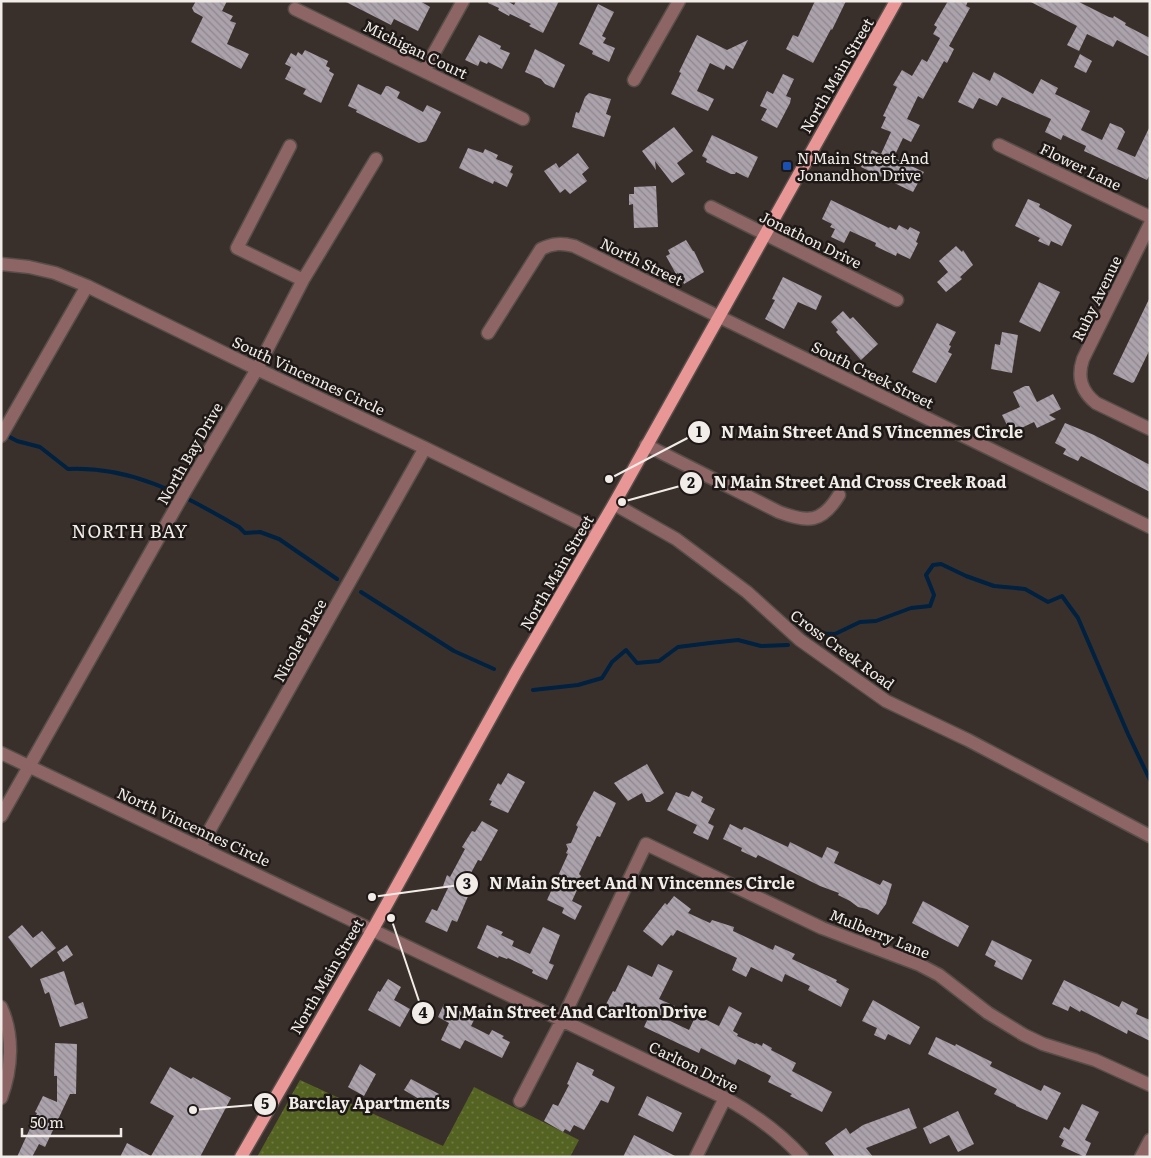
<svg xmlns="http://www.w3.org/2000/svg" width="1151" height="1158" viewBox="0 0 1151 1158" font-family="Literata,serif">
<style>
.park{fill:url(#park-dots)}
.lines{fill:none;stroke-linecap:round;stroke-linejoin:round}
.stream{stroke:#002140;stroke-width:4}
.building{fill:url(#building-back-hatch)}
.minor-casing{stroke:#574e49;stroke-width:15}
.major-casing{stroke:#574e49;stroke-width:15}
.minor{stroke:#8e6565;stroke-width:12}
.major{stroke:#e99697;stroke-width:12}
.transit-dot{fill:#1a4fb4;stroke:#1e1917;stroke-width:2}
.labels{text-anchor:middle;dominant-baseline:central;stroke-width:5;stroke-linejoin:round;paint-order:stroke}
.street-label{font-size:15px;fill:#f2ece8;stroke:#1e1917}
.poi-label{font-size:15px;fill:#f2ece8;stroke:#1e1917;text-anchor:start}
.quarter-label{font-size:18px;letter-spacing:1px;fill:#f2ece8;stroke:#1e1917}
.leader{fill:none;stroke:#f2ece8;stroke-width:2}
.callout-dot{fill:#f2ece8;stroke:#1e1917;stroke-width:2}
.mark-label{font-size:15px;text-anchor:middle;font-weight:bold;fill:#111}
.callout-label{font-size:16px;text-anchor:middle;font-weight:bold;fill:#f2ece8;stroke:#1e1917;stroke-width:5;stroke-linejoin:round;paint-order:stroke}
</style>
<defs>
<pattern id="park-dots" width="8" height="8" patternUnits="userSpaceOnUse" patternTransform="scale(1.25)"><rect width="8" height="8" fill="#556322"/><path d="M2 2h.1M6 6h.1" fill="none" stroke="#6e7a42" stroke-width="1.8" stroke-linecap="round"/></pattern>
<pattern id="building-back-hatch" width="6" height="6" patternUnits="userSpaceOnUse" patternTransform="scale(1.25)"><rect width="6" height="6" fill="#aba2ac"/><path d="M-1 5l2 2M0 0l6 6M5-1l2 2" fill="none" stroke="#8e878d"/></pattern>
</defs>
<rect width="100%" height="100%" fill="#3a302b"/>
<!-- park -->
<path class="park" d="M300 1080 443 1146 474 1087 579 1140 570 1157H257Z"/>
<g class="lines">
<!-- stream -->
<path class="stream" d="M4 434 17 441 40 447 68 469C134 466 184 496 239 527L245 533 260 532 279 539 337 579
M361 592 454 651 494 669
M808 633 835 634 860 622 876 621 911 608 930 606 934 595 926 575 933 565 941 564 966 576 994 586 1025 589 1048 602 1062 596 1078 618 1128 734 1150 780
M533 690 578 685 602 678 612 662 626 650 637 663 659 661 678 647 710 643 738 640 761 646 788 645"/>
</g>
<!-- building -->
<path class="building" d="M196 1H227L222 11 233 16 230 21 236 23 227 44 249 54 241 69 191 42 203 17 194 12 192 8Z
M344 1H420L430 7 418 31 394 19 391 25Z
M489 1H507L514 5 516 1H559L543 33 529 26 531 24 510 14 509 16 498 10 499 8 488 3Z
M815 1H846L832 30 831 29 813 63 786 49 793 35 798 37Z
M948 1H968L966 6 970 8 949 46 954 49 947 63 944 61 923 99 918 96 907 119 920 125 911 142 903 138 894 157 896 159 924 172 913 192 861 167 865 158 868 155 869 156 872 150 881 154 891 132 881 128 886 117 883 116 897 87 893 85 902 70 912 76 922 59 927 62 940 38 933 34 937 27 934 25Z
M1029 1H1077L1109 17 1113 18 1114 16 1126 23 1125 25 1150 38V57L1117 40 1113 47 1087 34 1079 51 1067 45 1077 26Z
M598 4 614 12 602 36 606 38 603 43 615 48 609 62 592 54 593 51 579 44Z
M479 35 501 46 500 49 510 53 502 69 488 62 487 64 480 61 478 66 465 60Z
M697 35 727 50 748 40 733 69 726 65 724 70 710 63 697 91 714 99 708 111 671 94 681 73 679 72Z
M535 49 565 65 554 88 545 84 541 79 525 72Z
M305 50 328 61 326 66 330 68 329 71 334 74 321 103 303 94 306 89 285 79 291 67 285 64 291 53 296 56 298 52 302 55Z
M1080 54 1092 61 1086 73 1074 67Z
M973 72 990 81 994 72 1033 94 1041 79 1058 88 1055 94 1090 111 1081 130 1102 140 1110 123 1122 128 1125 132 1117 149 1135 157 1150 126V174L1147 180 1084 151 1086 146 1063 135 1061 140 1045 132 1051 119 1002 97 997 106 979 98 973 109 958 102Z
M783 74 794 79 786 96 791 98 790 103 777 128 761 120 767 109 760 106 767 91 773 94Z
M358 84 381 95 386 86H388L400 92 397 98 423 112 427 105 441 112 426 141 419 143 356 112 357 110 348 106Z
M589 93 611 99 606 114 611 116 604 137 572 127 576 112 579 113 585 97Z
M674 127 693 151 677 163 685 174 672 183 655 161 656 170 642 151Z
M712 135 758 157 748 178 736 172 735 174H731L706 162 707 159 702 156Z
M468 148 483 153 485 149 498 155 496 159 513 166 510 172 513 174 507 187 494 181 493 184 459 168Z
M578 153 589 168 582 174 587 181 570 194 565 189 560 193 544 171 556 163 559 168Z
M656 186 658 227 634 228 633 204 629 205V194H634V187Z
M1028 199 1040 204 1039 207 1072 225 1062 246 1051 241 1049 246 1038 241 1040 238 1015 226Z
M831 200 889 228 890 227 896 230 899 225 908 230 910 227 920 232 916 242 918 243 910 259 897 253 896 256 875 246 876 243 850 231 844 243 831 237 835 229 830 227 832 224 822 219Z
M686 240 693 251H694L704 272 684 284 678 273 676 274 666 256 670 254 668 250Z
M956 246 962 252 963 250 973 265 960 277 962 279 946 292 937 282 948 272 939 261Z
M783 277 822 296 816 310 798 302 784 329 765 319 775 300 772 299Z
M1039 282 1060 292 1040 332 1019 322Z
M1150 297V349L1134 382 1132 383 1113 374Z
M843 311 850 319 853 317 878 344 861 360 836 332 838 330 831 322Z
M937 323 956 332 949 345 951 346 948 352 952 354 936 383 912 372Z
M1002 332 1018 335 1012 373 991 369 995 344 1000 345Z
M1025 386H1029L1037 402 1053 394 1061 409 1049 415 1056 419 1037 428 1034 422 1011 433 1002 415 1020 407 1013 392Z
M1065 423 1094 435 1150 465V492L1081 456 1078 461 1063 454 1066 449 1055 443Z
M647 764 664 793 650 802H646L642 793 628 801 614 783Z
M508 773 525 782 508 813 490 805 492 801 489 800 498 783 501 785Z
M594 791 616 803 600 837 597 836 579 874 581 876 575 889 577 890 572 901 582 906 575 920 562 913 564 908 547 900 568 854 566 853 568 849 566 844 571 843 578 827 576 825Z
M692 791 703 797 701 802 715 809 708 823 714 826 708 840 693 833 697 825 667 810 676 792 689 797Z
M482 821 498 830 481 861 478 860 465 884 472 887 457 922 452 920 447 932 425 922 432 909 437 911 448 888 443 886 447 875 450 877 465 849 462 847 472 831 475 832Z
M730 824 742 830 744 827H745L788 847 790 842 822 858 827 847 839 852 834 863 880 885 883 880 892 884 886 904 878 915 867 909 858 907 850 901 838 895 839 893 820 886 758 855 756 858 741 851 742 848 723 839Z
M674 896 691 909 688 913 710 923 712 920 734 927 733 931 773 950 775 945 795 954 792 959 837 980 836 982 849 989 841 1007 808 990 810 986 785 974 782 982 751 967 746 977 732 970 737 958 677 930 673 936 671 935 662 946 643 931 665 903 667 905Z
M923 901 969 926 958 947 912 923Z
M22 925 33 938 42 931 56 948 31 968 8 937Z
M487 925 503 932 501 935 514 941 512 946 530 954 543 927 560 935 549 963 554 965 547 980 532 973 533 970 508 958 507 959 499 956 498 958 477 948Z
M992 940 1032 960 1022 980 994 966 996 961 985 955Z
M67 945 73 955 63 962 57 952Z
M658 964 673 971 659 999 675 1006 668 1020 689 1030 696 1015 719 1026 729 1006 742 1013 733 1031 738 1034 737 1036 755 1044 756 1043 762 1046 763 1043 772 1048 771 1050 796 1063 792 1071 832 1092 822 1112 790 1096 792 1094 768 1082 771 1076 738 1059 735 1065 701 1048 699 1053 686 1047 644 1027 649 1016 630 1007 625 1018 604 1008 613 991 615 992 628 965 652 977Z
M64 971 75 1005 83 1002 88 1018 60 1027 49 992 45 994 40 979Z
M388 979 401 987 394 1000 410 1009 400 1027 368 1010 378 991 380 992Z
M1064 980 1119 1007 1122 1001 1138 1009 1136 1014 1150 1020V1041L1128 1030 1127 1034 1081 1010 1080 1012 1070 1006 1068 1011 1052 1004Z
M873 1000 920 1027 910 1045 888 1034 885 1040 874 1035 877 1028 862 1021Z
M444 1004 475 1018 471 1026 489 1035 492 1030 504 1036 502 1038 510 1042 502 1058 465 1040 460 1049 441 1040 449 1023 438 1017Z
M936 1037 955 1046 956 1044 992 1062 990 1066 1041 1091 1044 1085 1061 1093 1047 1120 1016 1106V1105L994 1094 997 1089 928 1054Z
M55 1043 77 1044 76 1094H70L45 1147 39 1144 32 1157H17L37 1113 35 1112 43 1096 57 1102V1076H54Z
M577 1062 594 1070 592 1075 615 1087 608 1103 601 1100 584 1130 574 1125 570 1132 565 1129 563 1132 544 1121 553 1104 558 1106 569 1085 567 1084Z
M360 1064 376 1074 364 1096 348 1087Z
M170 1067 191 1079 193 1077 231 1098 200 1157H120L127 1143 151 1156 174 1116 150 1103Z
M411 1079 439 1094 431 1109 418 1102 419 1099 404 1090Z
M647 1096 682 1113 673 1132 638 1115Z
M1082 1104 1099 1112 1085 1140 1091 1143 1085 1157 1061 1146 1064 1140 1059 1137 1064 1127 1069 1130Z
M909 1108 917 1128 866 1148 873 1157H835L825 1143 846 1128 850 1134 863 1125Z
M958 1111 974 1144 958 1152 949 1135 930 1144 923 1128Z
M634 1135 677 1157H623Z"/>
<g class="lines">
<!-- minor casing -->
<g class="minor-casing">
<path id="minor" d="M295 9 523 119
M424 71 463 1
M634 80 679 1
M999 145 1150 217
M290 146 237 248 303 280
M711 207 897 300
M1150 224 1083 359C1077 377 1081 391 1096 403L1150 429
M1 264 29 267 55 273 87 286 257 369 425 448 597 532
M488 333 541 249C553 243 562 243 574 246L1150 527
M1 436 87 286
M646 445 779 512C808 523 822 523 839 495
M614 504 676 539 747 592 800 640 886 701 968 740 1150 836
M1 753 725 1098C754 1114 779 1132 802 1157
M1 816 184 493 257 369 303 280 376 159
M200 847 425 448
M1 1007C14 1035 12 1069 1 1098
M520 1101 562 1020 646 844 822 928 920 965 939 975 988 1013 1024 1035 1043 1044 1095 1060 1150 1085
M696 1157 725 1098
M1141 1157 1150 1140"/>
</g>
<!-- major casing -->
<g class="major-casing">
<path id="major" d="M241 1157 373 929 516 672 614 504 896 1"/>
</g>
<!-- minor -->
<use href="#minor" class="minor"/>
<!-- major -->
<use href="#major" class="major"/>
</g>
<!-- markers -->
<rect class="transit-dot" x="782" y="161" width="10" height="10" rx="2.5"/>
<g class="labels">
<!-- street labels -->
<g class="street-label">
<text transform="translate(416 49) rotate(26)">Michigan Court</text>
<text transform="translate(836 75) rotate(-60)">North Main Street</text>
<text transform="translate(1081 166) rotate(26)">Flower Lane</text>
<text transform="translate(811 239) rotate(26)">Jonathon Drive</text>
<text transform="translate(642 261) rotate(26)">North Street</text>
<text transform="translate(1096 298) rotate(-64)">Ruby Avenue</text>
<text transform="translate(873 374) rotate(26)">South Creek Street</text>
<text transform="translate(309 375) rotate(25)">South Vincennes Circle</text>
<text transform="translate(189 453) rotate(-60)">North Bay Drive</text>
<text transform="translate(556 572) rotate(-60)">North Main Street</text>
<text transform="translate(299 640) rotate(-61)">Nicolet Place</text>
<text transform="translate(843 649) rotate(36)">Cross Creek Road</text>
<text transform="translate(194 826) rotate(25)">North Vincennes Circle</text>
<text transform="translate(880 933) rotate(22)">Mulberry Lane</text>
<text transform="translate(326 976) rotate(-60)">North Main Street</text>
<text transform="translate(694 1066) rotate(26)">Carlton Drive</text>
</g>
<!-- poi labels -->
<g class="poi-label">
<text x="797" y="157">N Main Street And<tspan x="797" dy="17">Jonandhon Drive</tspan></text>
</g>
<!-- quarter labels -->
<g class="quarter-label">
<text x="130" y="530">NORTH BAY</text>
</g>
</g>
<!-- callouts -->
<path class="leader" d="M609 479L699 432M622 502L691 483M372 897L467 884M391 918L423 1013M193 1110L265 1104"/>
<g class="callout-dot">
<circle cx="609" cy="479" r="5"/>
<circle cx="622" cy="502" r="5"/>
<circle cx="372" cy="897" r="5"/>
<circle cx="391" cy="918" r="5"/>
<circle cx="193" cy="1110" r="5"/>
<circle cx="699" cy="432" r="12"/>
<circle cx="691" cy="483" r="12"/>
<circle cx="467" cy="884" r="12"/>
<circle cx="423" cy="1013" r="12"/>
<circle cx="265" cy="1104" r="12"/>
</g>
<g class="mark-label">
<text x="699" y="437">1</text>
<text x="691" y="488">2</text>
<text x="467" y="889">3</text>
<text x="423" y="1018">4</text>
<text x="265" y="1109">5</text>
</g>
<g class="callout-label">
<text x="872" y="438">N Main Street And S Vincennes Circle</text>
<text x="860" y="488">N Main Street And Cross Creek Road</text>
<text x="642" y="889">N Main Street And N Vincennes Circle</text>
<text x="576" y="1018">N Main Street And Carlton Drive</text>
<text x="369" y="1109">Barclay Apartments</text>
</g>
<!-- border -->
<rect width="1151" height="1158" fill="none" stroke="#f2ece8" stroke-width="5"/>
<!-- scale -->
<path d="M22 1128v8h99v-8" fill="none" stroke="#f2ece8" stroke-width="2.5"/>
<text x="30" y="1128" font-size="15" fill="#f2ece8" stroke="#1e1917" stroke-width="4" paint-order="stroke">50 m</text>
</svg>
